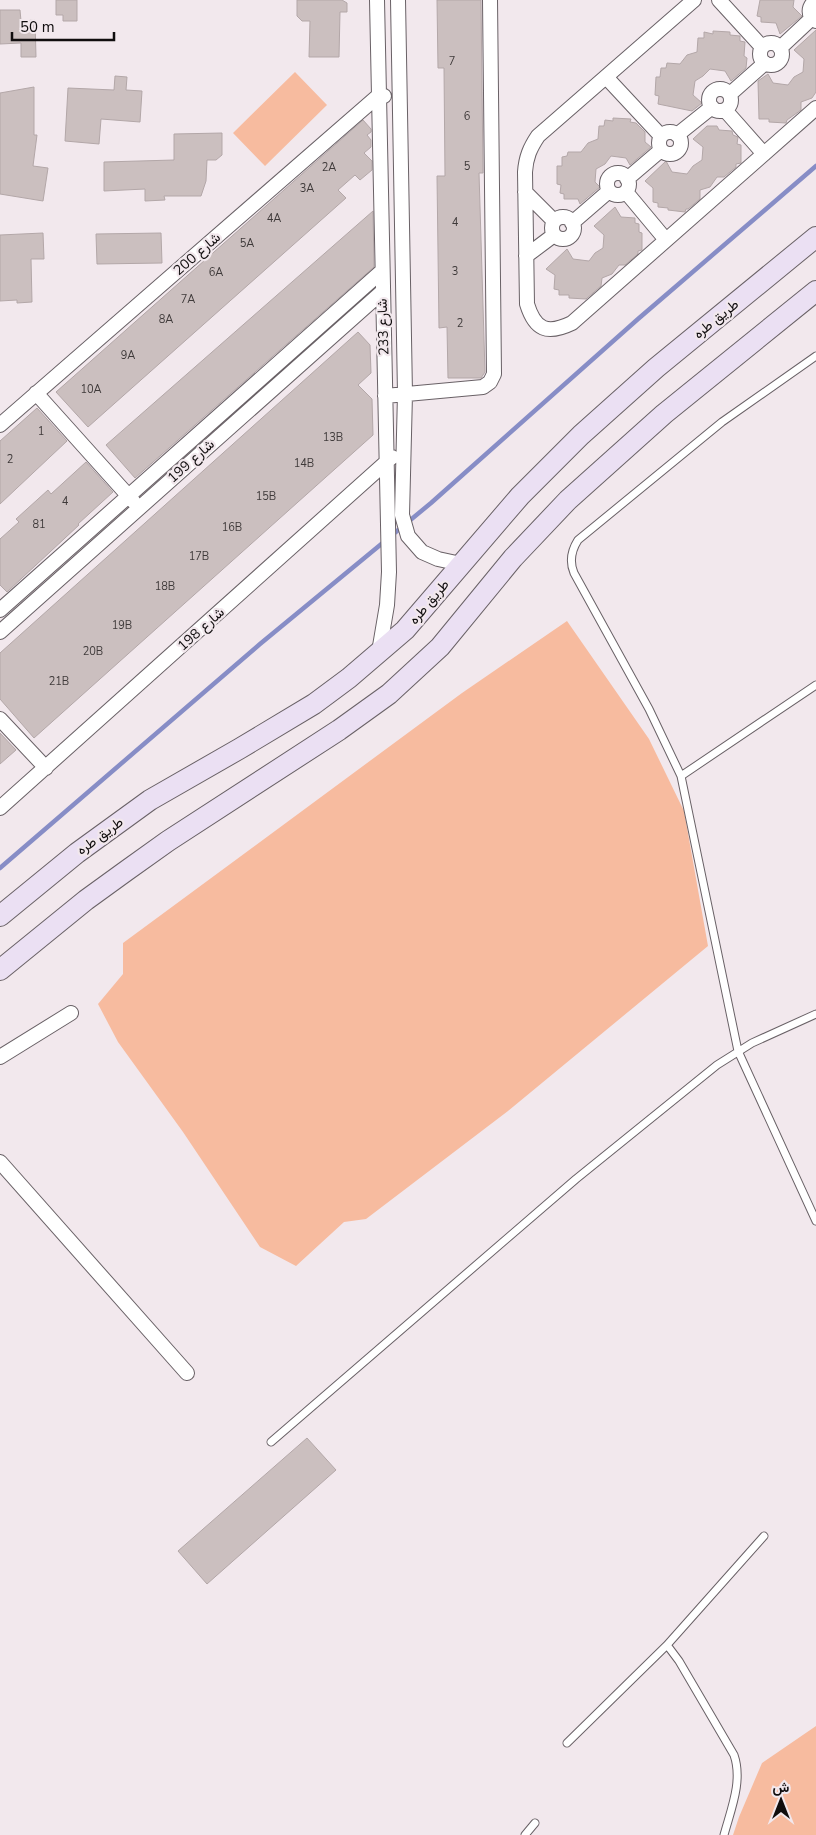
<svg xmlns="http://www.w3.org/2000/svg" width="816" height="1835" viewBox="0 0 816 1835" font-family="'Nunito Sans',Vazirmatn,sans-serif">
<style>
.green{fill:#f7bb9f}
.lines{fill:none;stroke-linecap:round;stroke-linejoin:round}
.stream{stroke:#878dc6;stroke-width:4.5}
.building{fill:#cbbfbf;stroke:#b3a7a8}
.lane-casing{stroke:#696166;stroke-width:9}
.street-casing{stroke:#696166;stroke-width:16}
.secondary-casing{stroke:#696166;stroke-width:22}
.lane{stroke:#fff;stroke-width:7}
.street{stroke:#fff;stroke-width:14}
.secondary{stroke:#ebe0f3;stroke-width:20}
.labels{text-anchor:middle;dominant-baseline:central;stroke-width:4.5;stroke-linejoin:round;paint-order:stroke}
.number-label{font-size:11px;fill:#3f3a3a}
.street-label{font-size:14px;fill:#100d0e;stroke:#f2e8ed}
</style>
<rect width="100%" height="100%" fill="#f2e8ed"/>
<!-- green -->
<path class="green" d="M295 72 327 105 265 166 233 133Z
M567 621 649 739 684 811 708 946 508 1111 366 1219 344 1222 296 1266 260 1247 183 1132 118 1042 98 1004 123 974V943L462 693Z
M816 1726V1835H733L739 1817 762 1763Z"/>
<g class="lines">
<!-- stream -->
<path class="stream" d="M391 536 431 503 638 319 816 166
M0 868 260 644 385 541"/>
</g>
<!-- building -->
<path class="building" d="M56 0H77V21H63V15H56Z
M297 0H342L347 3V12H340L339 57H309L310 21H302L297 16Z
M437 0H481L483 173H479L485 372 481 378H448L447 327 439 328 437 176H445L444 68H438Z
M760 0H794L793 7 802 16 780 34 776 23 761 22V17L757 16Z
M0 10H20L21 21 35 20 36 57H21V43L0 44Z
M816 30V92L812 98 801 102V110L787 120 786 123 769 122V119H759L758 81 768 74 773 83 788 85 794 77 803 72 804 59 794 50Z
M713 31 730 32V35L740 36V41L745 42 744 56 747 58 746 68 731 81 725 71 710 69 703 76 695 81 693 95 702 103 692 111 658 104 659 96 655 95 656 77H660L661 68H666L667 63 680 64 687 55 697 52 698 38H704V32L713 34Z
M115 76 127 77 126 90 142 91 140 122 101 119 99 144 65 141 68 88 114 90Z
M34 87V135H37L33 166 48 168 43 201 0 194V93Z
M613 118 631 119 630 122 636 123 645 132V142L651 147 630 165 626 158 611 156 605 164 596 169 595 182 600 187 580 204 578 199H564V194L560 193 561 185 557 184V166H562V157L567 156 568 152H581L588 143 598 139 599 126H604L605 120 613 121Z
M363 120 371 129V132L367 135 371 140V147L364 153 372 161V170L360 180 355 175 338 190 346 198 88 427 56 392Z
M707 126H717L719 130 732 131 733 135 738 137 737 144 741 145V163L736 164V167L724 177H717L710 187 700 190V199L688 209H686L685 212 668 210V208L658 207V203L653 202V188L645 181 666 161 672 172 687 174 693 166 702 160 703 147 693 139Z
M222 133V155L216 160H207L206 181 201 196H164L165 200 145 201V189L104 191V162L174 160V134Z
M615 207 621 217 635 218V223L639 224V232L642 233V250L638 251V254L625 265H619L612 274 602 278 601 286 586 299 569 298V295H559V290L554 289 555 275 546 269 567 249 573 259 589 261 595 253 603 248 604 235 594 226Z
M373 211 374 267 135 478 106 445Z
M43 233 44 259H31L32 302 17 303V300L0 301V235Z
M161 233 162 263 97 264 96 234Z
M358 332 370 345 371 373 358 385 372 399 373 435 34 738 0 699V653Z
M37 408 67 441 0 504V441Z
M86 462 113 492 78 524 79 525 7 592 0 585V539L19 522 16 519 48 490 51 494Z
M0 733 16 750 0 764Z
M307 1438 336 1470 207 1584 178 1551Z"/>
<g class="lines">
<!-- lane casing -->
<g class="lane-casing">
<path id="lane" d="M816 356 722 422 578 540C571 551 569 561 574 573L649 709 681 776 738 1051 816 1221
M681 776 816 685
M271 1442 576 1179 717 1065 752 1043 816 1014
M667 1645 764 1536
M567 1743 667 1645 679 1661 734 1755C743 1781 731 1809 724 1835
M525 1835 535 1823"/>
</g>
<!-- street casing -->
<g class="street-casing">
<path id="street" d="M377 0 389 572 387 605 379 652
M398 0 405 394 402 515 408 536 422 552 438 559 461 564
M694 0 538 136C530 148 526 157 525 172L527 304C535 330 547 335 572 323L816 108
M719 0 762 47
M816 1C808 6 807 16 816 21
M760 54a11 11 0 1 1 22 0a11 11 0 1 1-22 0Z
M780 48 812 18
M606 77 661 136
M709 100a11 11 0 1 1 22 0a11 11 0 1 1-22 0Z
M730 94 765 63
M725 110 764 154
M659 143a11 11 0 1 1 22 0a11 11 0 1 1-22 0Z
M677 135 712 107
M607 184a11 11 0 1 1 22 0a11 11 0 1 1-22 0Z
M627 179 661 150
M525 192 554 221
M626 192 666 240
M552 228a11 11 0 1 1 22 0a11 11 0 1 1-22 0Z
M572 223 609 191
M526 256 554 235
M36 393 133 501
M385 396 483 387 490 382 494 374 490 0
M0 425 378 96H384
M0 610 382 271
M0 632 382 292
M0 719 46 768
M0 808 392 457
M0 1057 71 1013
M0 1162 187 1373"/>
</g>
<!-- secondary casing -->
<g class="secondary-casing">
<path id="secondary" d="M0 916 77 853 150 800 239 749 314 704 349 678 405 630 520 496 581 435 656 368 816 237
M0 970 86 900 126 871 168 841 339 730 389 694 440 647 513 558 568 500 664 414 816 291"/>
</g>
<!-- lane -->
<use href="#lane" class="lane"/>
<!-- street -->
<use href="#street" class="street"/>
<!-- secondary -->
<use href="#secondary" class="secondary"/>
</g>
<g class="labels">
<!-- number labels -->
<g class="number-label">
<text x="452" y="61">7</text>
<text x="467" y="116">6</text>
<text x="467" y="166">5</text>
<text x="329" y="167">2A</text>
<text x="307" y="188">3A</text>
<text x="274" y="218">4A</text>
<text x="455" y="222">4</text>
<text x="247" y="243">5A</text>
<text x="455" y="271">3</text>
<text x="216" y="272">6A</text>
<text x="188" y="299">7A</text>
<text x="166" y="319">8A</text>
<text x="460" y="323">2</text>
<text x="128" y="355">9A</text>
<text x="91" y="389">10A</text>
<text x="41" y="431">1</text>
<text x="333" y="437">13B</text>
<text x="10" y="459">2</text>
<text x="304" y="463">14B</text>
<text x="266" y="496">15B</text>
<text x="65" y="501">4</text>
<text x="39" y="524">81</text>
<text x="232" y="527">16B</text>
<text x="199" y="556">17B</text>
<text x="165" y="586">18B</text>
<text x="122" y="625">19B</text>
<text x="93" y="651">20B</text>
<text x="59" y="681">21B</text>
</g>
<!-- street labels -->
<g class="street-label">
<text transform="translate(197 254) rotate(-41)">شارع 200</text>
<text transform="translate(716 319) rotate(-39)">طريق طره</text>
<text transform="translate(383 327) rotate(-92)">شارع 233</text>
<text transform="translate(191 461) rotate(-42)">شارع 199</text>
<text transform="translate(429 602) rotate(-50)">طريق طره</text>
<text transform="translate(201 629) rotate(-42)">شارع 198</text>
<text transform="translate(100 836) rotate(-36)">طريق طره</text>
</g>
</g>
<!-- north arrow -->
<g transform="translate(781 1800)" stroke="#f2e8ed" stroke-width="4" paint-order="stroke">
<path d="M0-4L9 19L0 12L-9 19Z" fill="#100d0e"/>
<text y="-8" font-size="14" font-weight="bold" text-anchor="middle" fill="#100d0e">ش</text>
</g>
<!-- scale -->
<path d="M12 32v8h102v-8" fill="none" stroke="#100d0e" stroke-width="2.5"/>
<text x="20" y="32" font-size="15" fill="#100d0e" stroke="#f2e8ed" stroke-width="4" paint-order="stroke">50 m</text>
</svg>
